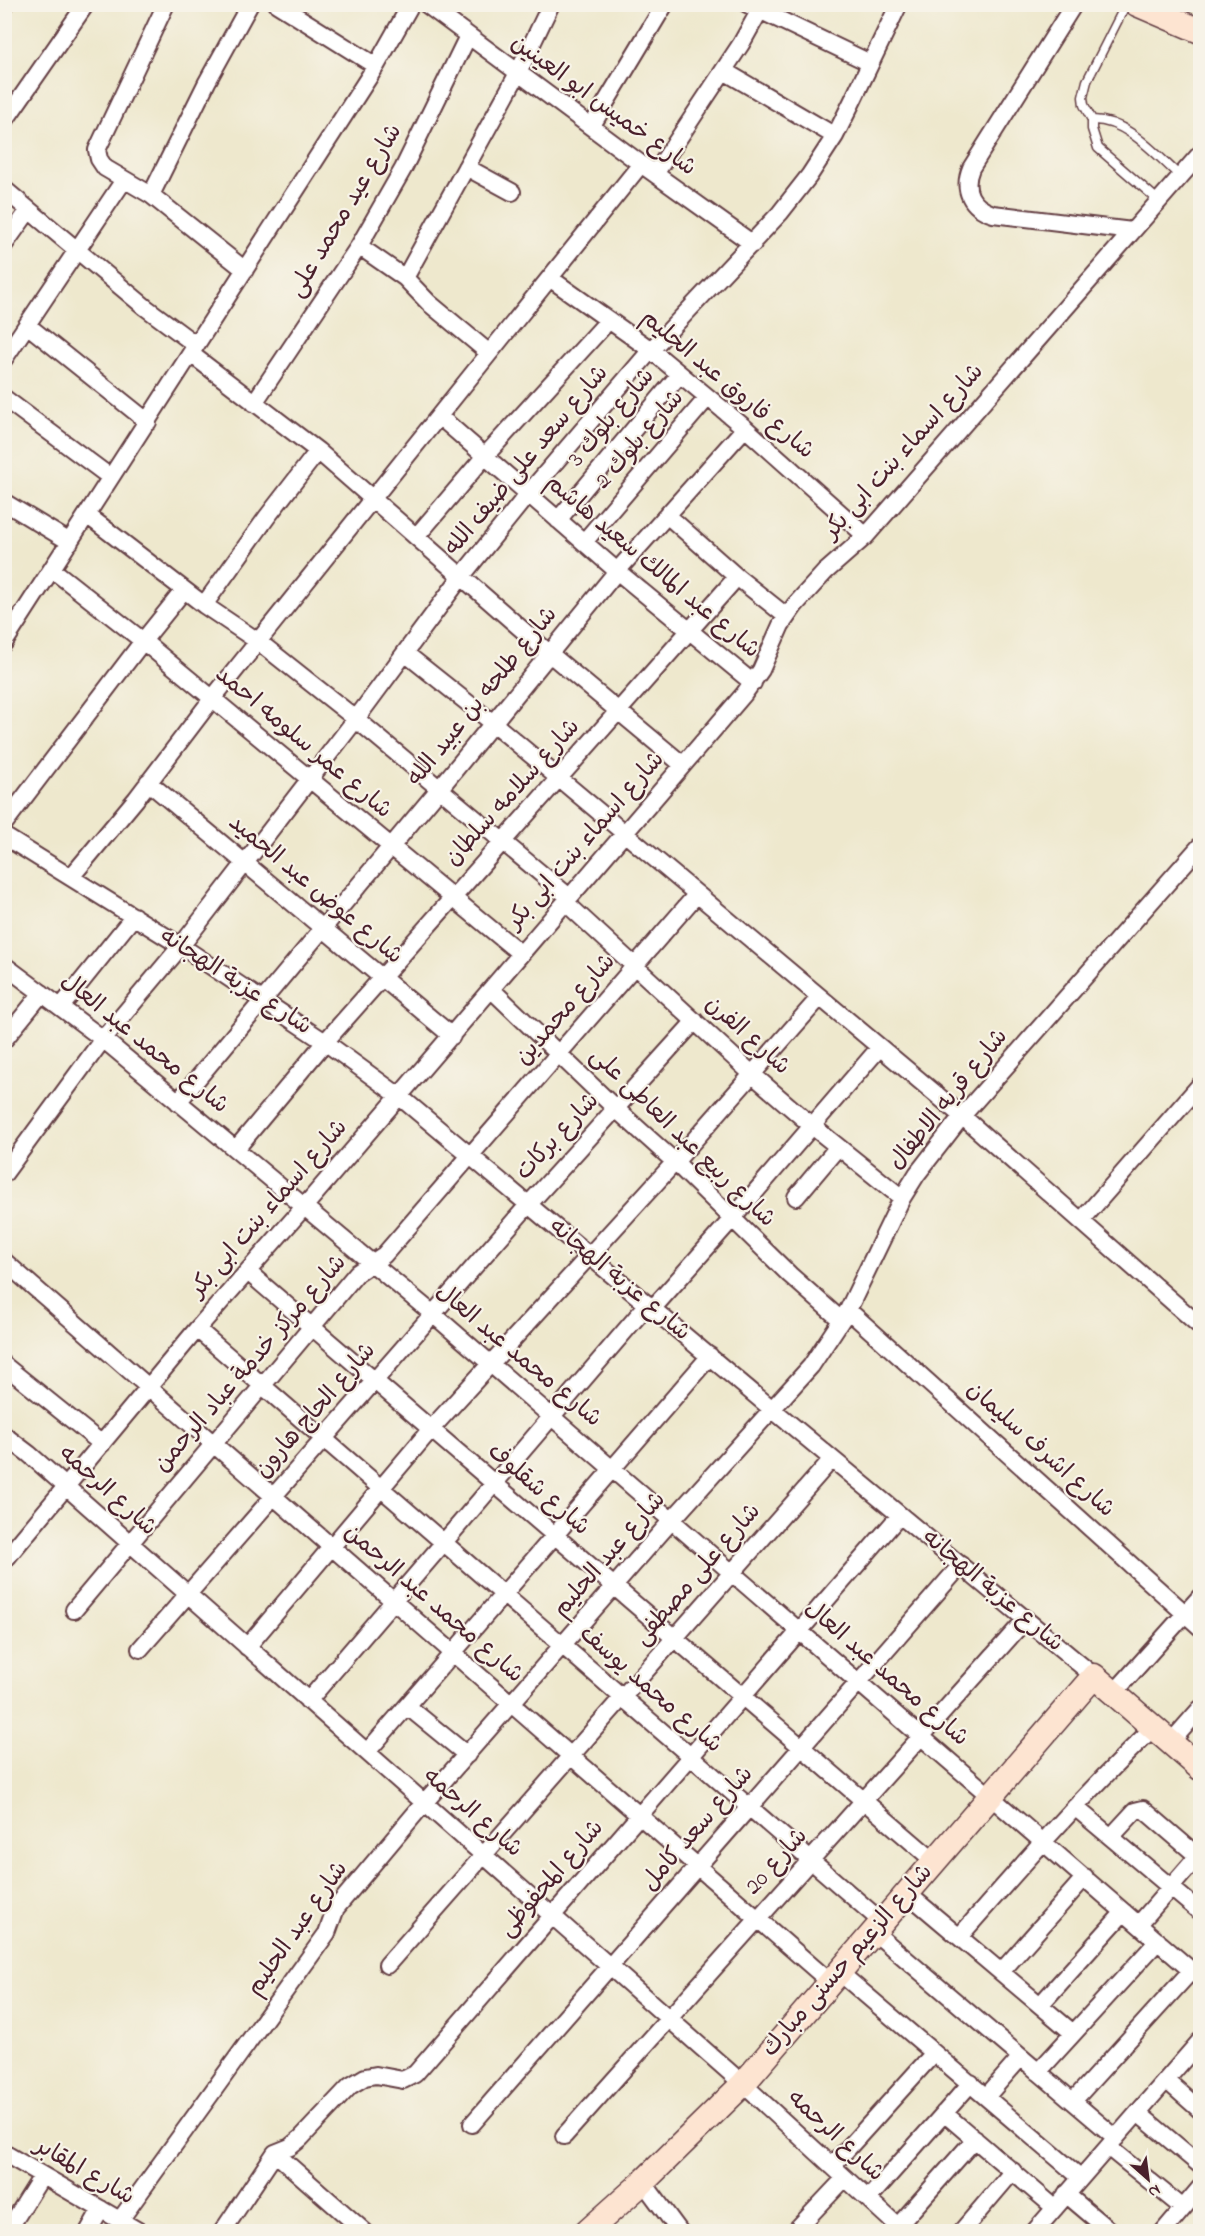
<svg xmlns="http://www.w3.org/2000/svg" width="1205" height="2236" viewBox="0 0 1205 2236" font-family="'Indie Flower','Playpen Sans Arabic',sans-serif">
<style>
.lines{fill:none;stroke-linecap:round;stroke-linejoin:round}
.lane-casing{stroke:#633d43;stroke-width:11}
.street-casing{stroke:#633d43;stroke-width:20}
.secondary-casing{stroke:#633d43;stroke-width:27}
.lane{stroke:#fff;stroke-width:8}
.street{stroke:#fff;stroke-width:16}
.secondary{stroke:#fde4d1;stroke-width:24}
.labels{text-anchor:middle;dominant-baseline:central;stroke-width:4.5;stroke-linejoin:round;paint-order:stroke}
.street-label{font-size:24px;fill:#4a1f2b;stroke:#f7f3e8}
</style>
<rect width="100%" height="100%" fill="#f7f3e8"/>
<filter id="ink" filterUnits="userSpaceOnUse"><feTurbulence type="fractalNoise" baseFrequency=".0167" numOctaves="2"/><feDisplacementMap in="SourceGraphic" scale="12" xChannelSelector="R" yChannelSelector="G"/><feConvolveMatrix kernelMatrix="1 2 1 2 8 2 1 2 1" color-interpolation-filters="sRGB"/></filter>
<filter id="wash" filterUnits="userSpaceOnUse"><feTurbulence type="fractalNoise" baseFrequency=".008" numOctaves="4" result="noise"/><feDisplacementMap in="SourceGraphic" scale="24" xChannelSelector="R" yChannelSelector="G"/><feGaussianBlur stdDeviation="1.35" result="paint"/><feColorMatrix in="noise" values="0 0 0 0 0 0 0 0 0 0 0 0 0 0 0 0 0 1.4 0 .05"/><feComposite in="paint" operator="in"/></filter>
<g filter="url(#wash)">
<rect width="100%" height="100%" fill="#eee8cd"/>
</g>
<g filter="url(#ink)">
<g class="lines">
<!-- lane casing -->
<g class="lane-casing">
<path id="lane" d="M1126 4 1087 81 1083 97 1084 105 1092 120V129L1098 148 1159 201
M1092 120C1127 119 1156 155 1180 176"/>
</g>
<!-- street casing -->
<g class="street-casing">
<path id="street" d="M166 4 97 150 99 159 105 168 151 195 245 270
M277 4 376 66
M426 4 641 164 753 244
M747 4 870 63
M1074 4 971 168C962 190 971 207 993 214L1132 231
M4 5 5 4
M724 71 835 136
M4 122 86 4
M591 127 665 4
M466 167 512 192
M655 174 741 44 760 10
M4 189 145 307 196 345
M151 195 207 82 250 4
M4 245 29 210
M359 246 405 278 429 303 489 353
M405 278 518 73 551 4
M551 279 651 350 745 428 866 536
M27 325 148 422
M191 354 318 451 550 654 683 765
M4 359 124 180
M4 398 110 477
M254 403 359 246 403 169 468 36
M440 417 617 571 753 683
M4 502 70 542
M87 515 204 605 259 642 356 719 569 897
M667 515 737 577 786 616
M558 520 680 374
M416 537 485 456 609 320
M584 542 708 397
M53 570 143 641 521 954
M204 605 267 517 318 451
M4 643 376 66 411 4
M405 653 493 723 962 1116 1200 1326
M148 782 452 1036
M4 824 143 641 184 590
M4 836 181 946 325 1042 399 1096 772 1409 1094 1676
M71 877 136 799 212 699 641 164
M565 902 752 1074 811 1125 902 1198
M4 965 103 1039 433 1314 1200 1978
M491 989 616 1109 675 1162 790 1275 841 1320
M61 1007 134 916
M4 1040 42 993
M178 1102 440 788 617 571 745 428
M236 1149 325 1042 737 577
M4 1174 103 1039 181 946 356 719 461 577 528 494 651 350 780 213 809 176 835 136 852 102 899 4
M796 1197 838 1147
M1081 1221 1200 1085
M4 1261 830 1982
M248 1272 934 1861
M653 1308 732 1219 880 1047
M848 1310 1200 1627
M197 1329 882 1922
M4 1365 102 1444
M4 1435 29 1454 743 2084 904 2232
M4 1561 197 1329 304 1207 744 694 761 670 781 625 795 605 825 572 866 536 1200 154
M74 1610 357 1273 384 1255 697 894
M247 1647 431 1429 675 1162 820 997
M140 1649 529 1204 695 1021
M1114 1693 1200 1597
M308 1701 648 1304
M407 1706 467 1755
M1171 1742 1200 1709
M367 1752 710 1356
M1075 1807 1200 1912
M1111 1837 1135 1811 1143 1809 1200 1858
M907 1893 1073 2033
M1139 1924 1198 1856
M874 1932 1116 2138
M959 1937C1022 1865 1085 1793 1154 1727
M387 1965 832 1459
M839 1972 1081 2178
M1001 1972 1085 1877
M1040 2005 1124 1912
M1038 2072 1158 1941
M1166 2080 1200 2110
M986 2097 1021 2057
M1073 2101 1192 1970
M944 2113 1055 2208
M1138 2113 1200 2165
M472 2124 961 1565
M564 2136 1026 1619
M1108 2147 1183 2208
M4 2153 140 2232
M275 2153 365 2232
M832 2166 934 2053
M643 2182 680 2232
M1066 2194 1111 2232
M868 2199 971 2083
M120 2220 327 1933 336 1908 424 1803 672 1520 811 1366 848 1310 902 1198 917 1174 962 1116 1200 846
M898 2226 975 2139
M7 2232 42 2176
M88 2232 101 2209
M222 2232 275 2153 290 2147 301 2138 350 2086 365 2077 376 2075 403 2080 415 2074 900 1515
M794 2232 845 2178
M961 2232 1013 2171
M1034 2232 1200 2041
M1163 2232 1200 2188"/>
</g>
<!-- secondary casing -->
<g class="secondary-casing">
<path id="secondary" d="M1137 4 1200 31
M587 2232 643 2182 743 2084 1094 1676 1200 1768"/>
</g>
<!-- lane -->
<use href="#lane" class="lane"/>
<!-- street -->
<use href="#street" class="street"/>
<!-- secondary -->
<use href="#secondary" class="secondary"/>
</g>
</g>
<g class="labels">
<!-- street labels -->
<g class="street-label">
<text transform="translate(603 106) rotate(36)">شارع خميس ابو العينين</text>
<text transform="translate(346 211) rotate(-59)">شارع عيد محمد على</text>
<text transform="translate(727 385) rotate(40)">شارع فاروق عبد الحليم</text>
<text transform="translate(612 418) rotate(-50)">شارع بلوك 3</text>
<text transform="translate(640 440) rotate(-49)">شارع بلوك 2</text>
<text transform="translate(904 452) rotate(-48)">شارع اسماء بنت ابى بكر</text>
<text transform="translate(527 461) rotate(-50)">شارع سعد على ضيف الله</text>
<text transform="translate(652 567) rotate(40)">شارع عبد المالك سعيد هاشم</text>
<text transform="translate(483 697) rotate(-51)">شارع طلحه بن عبيد الله</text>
<text transform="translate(303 743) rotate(40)">شارع عمر سلومه احمد</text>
<text transform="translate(513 793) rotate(-48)">شارع سلامه سلطان</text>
<text transform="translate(586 841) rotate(-49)">شارع اسماء بنت ابى بكر</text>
<text transform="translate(315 890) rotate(40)">شارع عوض عبد الحميد</text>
<text transform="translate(235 982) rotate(33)">شارع عزبة الهجانه</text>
<text transform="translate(566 1010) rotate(-49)">شارع محمدين</text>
<text transform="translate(747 1036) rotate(42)">شارع الفرن</text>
<text transform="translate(144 1044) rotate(39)">شارع محمد عبد العال</text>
<text transform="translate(949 1100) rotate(-51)">شارع قريه الاطفال</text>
<text transform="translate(558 1137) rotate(-47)">شارع بركات</text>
<text transform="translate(682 1138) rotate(44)">شارع ربيع عبد العاطى على</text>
<text transform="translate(269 1209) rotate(-49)">شارع اسماء بنت ابى بكر</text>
<text transform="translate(619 1280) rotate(40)">شارع عزبة الهجانه</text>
<text transform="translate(518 1356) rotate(40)">شارع محمد عبد العال</text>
<text transform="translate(251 1364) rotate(-49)">شارع مركز خدمة عباد الرحمن</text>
<text transform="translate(316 1411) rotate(-49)">شارع الحاج هارون</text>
<text transform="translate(1040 1450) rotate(42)">شارع اشرف سليمان</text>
<text transform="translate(538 1490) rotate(41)">شارع شقلوف</text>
<text transform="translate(107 1491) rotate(42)">شارع الرحمه</text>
<text transform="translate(610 1555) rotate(-49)">شارع عبد الحليم</text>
<text transform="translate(698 1575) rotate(-49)">شارع على مصطفى</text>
<text transform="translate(992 1591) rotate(40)">شارع عزبة الهجانه</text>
<text transform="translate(433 1604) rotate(41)">شارع محمد عبد الرحمن</text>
<text transform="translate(886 1674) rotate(41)">شارع محمد عبد العال</text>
<text transform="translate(650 1690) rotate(41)">شارع محمد يوسف</text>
<text transform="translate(472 1813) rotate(41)">شارع الرحمه</text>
<text transform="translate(698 1829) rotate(-49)">شارع سعد كامل</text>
<text transform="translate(777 1862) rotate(-48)">شارع 20</text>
<text transform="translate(552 1879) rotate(-49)">شارع المحفوظى</text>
<text transform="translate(298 1929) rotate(-55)">شارع عبد الحليم</text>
<text transform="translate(848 1961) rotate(-49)">شارع الزعيم حسنى مبارك</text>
<text transform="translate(835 2136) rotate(43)">شارع الرحمه</text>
<text transform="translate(84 2172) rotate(30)">شارع المقابر</text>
</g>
</g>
<!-- margin -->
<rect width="1205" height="2236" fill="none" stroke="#f7f3e8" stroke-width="24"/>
<!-- north arrow -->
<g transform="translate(1148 2179) rotate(152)" stroke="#f7f3e8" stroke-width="4.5" paint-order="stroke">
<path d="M0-4.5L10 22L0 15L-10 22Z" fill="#4a1f2b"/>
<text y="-9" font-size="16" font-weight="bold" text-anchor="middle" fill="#4a1f2b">N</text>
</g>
</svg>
